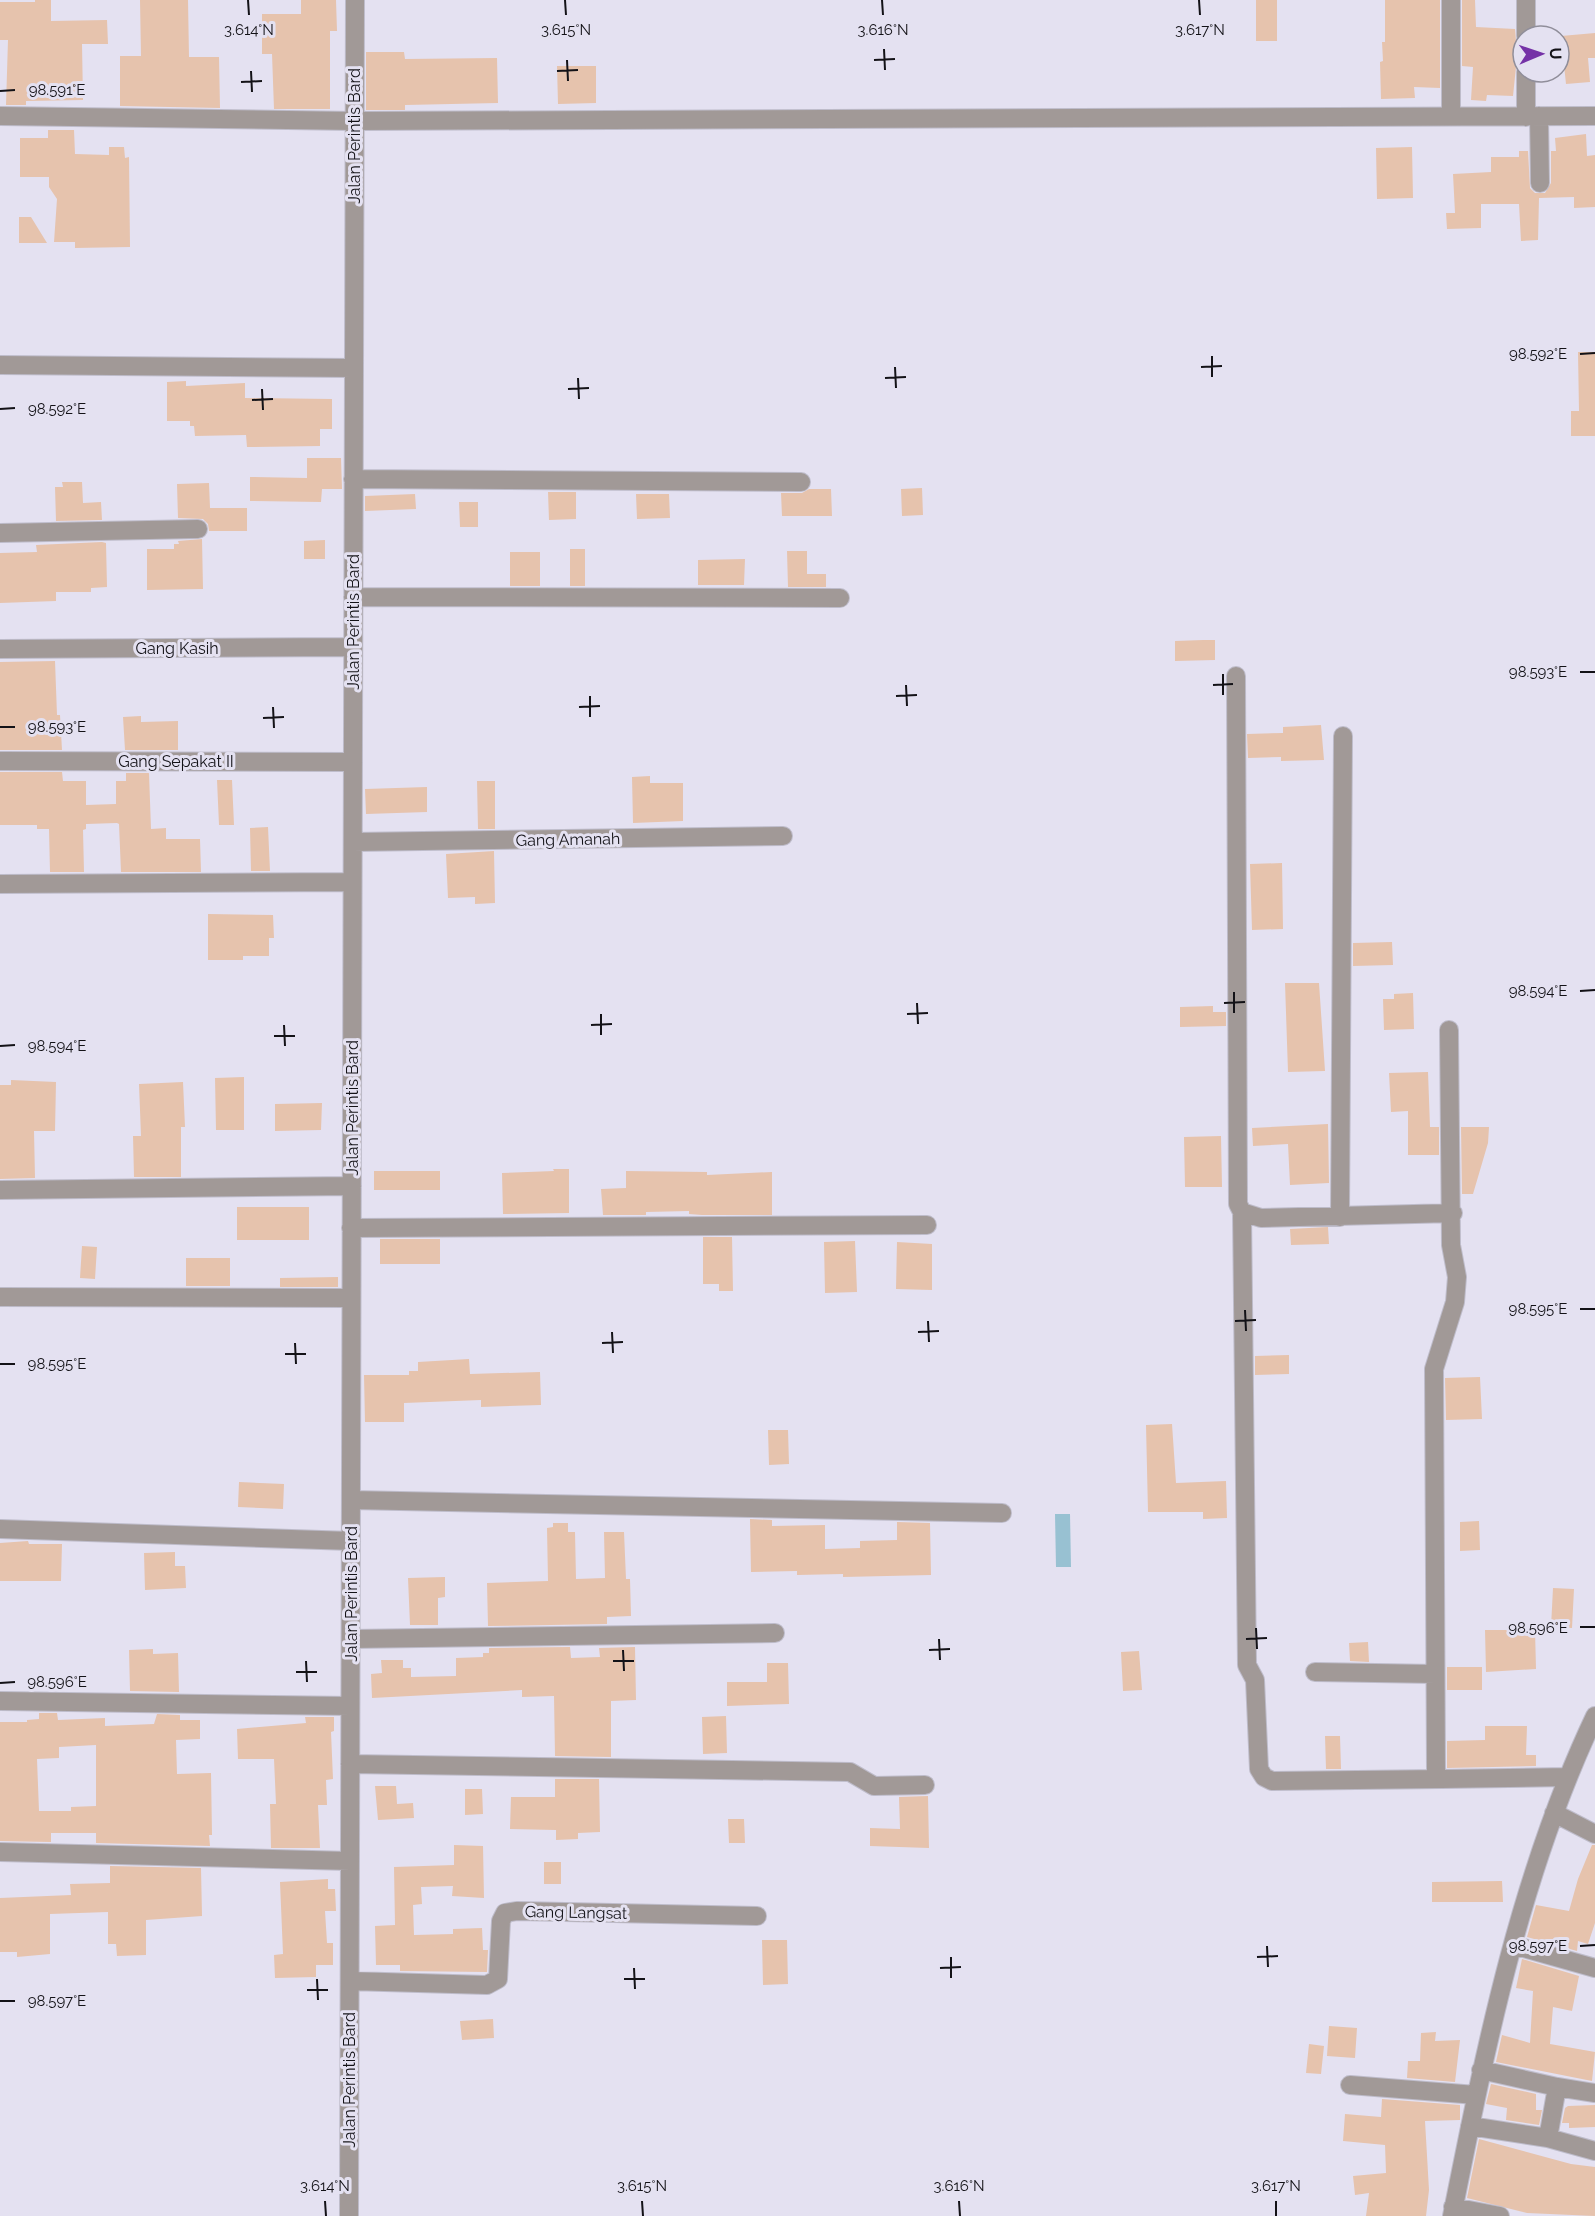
<svg xmlns="http://www.w3.org/2000/svg" width="1595" height="2216" font-family="Raleway,sans-serif">
<style>
.water{fill:#98c1d2}
.building{fill:#e6c3ad;fill-rule:evenodd}
.lines{fill:none;stroke-linecap:round;stroke-linejoin:round}
.minor-casing{stroke:#bebcca;stroke-width:20}
.minor{stroke:#a19997;stroke-width:18}
.ticks{fill:none;stroke:#131217;stroke-width:2}
.labels{text-anchor:middle;stroke-width:6;stroke-linejoin:round;paint-order:stroke}
.street-label{font-size:16px;fill:#131217;stroke:#e4e1f1}
.ticks-label{font-size:15px;text-anchor:middle;fill:#131217;stroke:#e4e1f1;stroke-width:6;stroke-linejoin:round;paint-order:stroke}
</style>
<rect width="100%" height="100%" fill="#e4e1f1"/>
<path class="water" d="M1055,1514H1070L1071,1567H1056Z"/>
<path class="building" d="M35,0H51V21L107,20L108,44H82L83,100L26,101V105H6L8,40H0V2H35Z
M140,0H188L189,57H219L220,108L120,106V56H141Z
M301,0H336L337,31H330V109H274L272,54H262V14H301Z
M1256,0H1277V41H1256Z
M1385,0H1440V88L1414,87L1415,98L1381,99L1380,62L1383,61L1382,42H1385Z
M1462,0H1475L1476,27L1515,29L1516,41L1523,46V62L1516,67L1513,96L1487,95L1486,101L1471,100L1473,67L1462,66Z
M1595,33V58H1588L1590,82L1566,84L1561,36Z
M366,52H404L405,59L497,58L498,103L405,105V110H366Z
M557,66H596V103L558,104Z
M48,130H74L75,154L109,155V147H124L125,158L129,157L130,247L75,248V242H54L57,199L49,187V177H20V138H48Z
M1586,134L1587,156L1595,155V207L1574,208V197L1539,198L1538,240L1521,241L1519,204H1481V228L1447,229L1446,213H1455L1453,174L1491,172V157H1519V151H1528L1530,188L1535,193H1545L1551,183V151H1556L1555,138Z
M1412,147L1413,198L1377,199L1376,148Z
M19,217H31L47,243H19Z
M1578,352H1595V436H1571V411H1579Z
M186,381V386L245,383V398L332,399V429H320V446L247,447L246,435L195,436L194,426H190V421H167V382Z
M307,458H341L342,489H322L321,502L250,501V477L307,478Z
M62,482H82L83,503L101,502L102,520L56,521L55,487H63Z
M209,483L210,508H247V531H209L208,524L203,519L178,518L177,484Z
M922,488L923,515L902,516L901,489Z
M809,489H831L832,516H782L781,493H802Z
M548,492H576V519L549,520Z
M415,494L416,509L365,511V496Z
M636,494H669L670,518L637,519Z
M459,502H478V527H460Z
M202,539L203,589L147,590V549H174V544H179L178,541Z
M325,540V559H304V541Z
M102,542L106,543L107,587L91,588V592H56V601L0,603V553L37,552L36,545Z
M570,549H585V586H570Z
M787,551H807V574H826V587H788Z
M510,552H540V586H510Z
M745,559L744,585H698V560Z
M1203,640H1215V660L1175,661V641Z
M55,661L57,715H60L62,750H0V662Z
M141,716V722L178,721V750H125L123,717Z
M1321,725L1324,760L1281,761V757L1248,758L1247,734L1283,733V727Z
M0,772H62L63,781H86V805L116,804V781H126V773H149L151,829L166,828V839H200L201,872H121L119,824L117,823L86,824V829L83,830L84,872H50L49,829H37V825H0Z
M650,776V783H683V821L633,823L632,777Z
M217,780H232L234,825H219Z
M477,781H495V829H478Z
M427,787V812L366,814L365,789Z
M268,827L270,871H251L250,828Z
M494,851L495,903L475,904V897L448,898L446,854Z
M1282,863L1283,929L1252,930L1250,864Z
M208,914L273,915L274,938H269V956H243V960H208Z
M1392,942L1393,965L1353,966V943Z
M1285,983H1319L1325,1071L1288,1072Z
M1413,993L1414,1029L1384,1030L1383,999H1394V994Z
M1213,1006V1012H1226V1026L1180,1027V1007Z
M1428,1072L1430,1127H1439V1155H1408V1111L1391,1112L1389,1073Z
M244,1077V1130H216L215,1078Z
M11,1080L56,1082L55,1131H34L35,1178L0,1179V1085H11Z
M183,1082L185,1127H181V1177H134L133,1136H141L139,1084Z
M322,1103L321,1130L275,1131V1104Z
M1328,1124L1329,1183L1290,1185L1288,1144L1253,1146L1252,1128Z
M1461,1127H1489L1488,1143L1473,1194H1462Z
M1221,1136L1222,1187H1185L1184,1137Z
M553,1169H569V1213L503,1214L502,1173L554,1171Z
M374,1171H440V1190H374Z
M626,1171L707,1172V1175L772,1172V1215H702L689,1214V1211L646,1212V1215H603L601,1189L626,1188Z
M237,1207H309V1240H237Z
M1328,1227L1329,1244L1291,1245L1290,1229Z
M703,1237H732L733,1291H719V1284H703Z
M380,1239H440V1264H380Z
M855,1241L857,1292L825,1293L824,1242Z
M897,1242L932,1244V1290L896,1289Z
M82,1246L97,1247L95,1279L80,1278Z
M186,1258H230V1286H186Z
M338,1277V1287H280V1278Z
M1289,1355V1374L1255,1375V1356Z
M469,1359L470,1374L540,1372L541,1405L481,1407V1400L404,1403V1422H365L364,1375H409V1371H418V1362Z
M1480,1377L1482,1419L1446,1420L1445,1378Z
M1172,1424L1176,1483L1226,1481L1227,1518L1203,1519V1512H1148L1146,1425Z
M768,1430H788L789,1464L769,1465Z
M239,1482L284,1484L283,1509L238,1507Z
M750,1519L772,1520V1526L825,1525V1549L860,1548V1541L897,1540V1522L930,1523L931,1575L843,1577V1574L797,1575V1571L751,1572Z
M1479,1521L1480,1550L1460,1551V1522Z
M553,1523H568V1532H575L576,1579L605,1578L604,1532H624L626,1579H630L631,1616L607,1617V1624L488,1626L487,1583L548,1581L547,1528L553,1527Z
M28,1541L29,1544H62L61,1581H0V1543Z
M175,1552V1566H185L186,1588L145,1590L144,1553Z
M445,1577V1597L438,1598V1625H410L408,1578Z
M1553,1588L1574,1589L1572,1628L1551,1627Z
M1485,1630H1535L1536,1669L1486,1672Z
M1368,1642L1369,1662L1350,1661L1349,1643Z
M570,1647L571,1658L600,1657L599,1648L635,1647L636,1700L611,1701V1757L555,1756L554,1696L522,1697V1690L372,1698L371,1674L382,1673L381,1660H403V1668H411V1677L456,1676V1658L483,1657V1653H489V1648Z
M153,1649V1654L178,1653L179,1692L130,1691L129,1650Z
M1139,1651L1142,1690L1123,1691L1121,1652Z
M767,1663H788L789,1704L727,1706V1682H767Z
M1447,1667H1482V1690H1447Z
M39,1713H57L58,1720L105,1718V1726L154,1724L157,1714L180,1715V1720H200V1739L176,1740L177,1774L211,1773L212,1835H209L210,1846L96,1843V1833H51V1842L0,1841V1722H27V1720L39,1719ZM96,1745V1806L71,1807V1811H39L37,1759L59,1758V1747Z
M726,1716L727,1753L703,1754L702,1717Z
M305,1717H334V1731L331,1732L333,1779L326,1780L327,1805H318L320,1848H271L270,1804H276L274,1759H238L237,1729L306,1723Z
M1485,1726H1527L1526,1755H1536V1766L1447,1768V1741L1485,1740Z
M1325,1736H1340L1341,1769H1326Z
M555,1779H599L600,1832L578,1833V1839L556,1840V1830L510,1829L511,1797H555Z
M375,1786H396L397,1804L413,1803L414,1818L378,1820Z
M465,1789H482L483,1814L465,1815Z
M928,1796L929,1848L870,1846V1828L900,1829L899,1797Z
M728,1819H744L745,1843H729Z
M454,1845L483,1846L484,1898L452,1896L453,1886L421,1887L422,1904L413,1905L414,1935L453,1934V1929L482,1928L483,1950H488L487,1972L400,1971V1965H376L375,1926L395,1925L394,1867L454,1865Z
M1592,1845H1595V1923L1588,1944L1578,1941L1577,1951L1527,1937L1536,1905L1569,1911L1578,1879Z
M544,1862H561V1884H544Z
M110,1866L201,1868L202,1916L146,1920V1955L117,1956L116,1944H108V1912L50,1914V1954L17,1957V1952H0V1898L71,1895L70,1884L110,1883Z
M328,1879V1889H335L336,1911H325L327,1943H333V1965H316V1977L275,1978L274,1955L283,1954L280,1882Z
M1502,1881L1503,1902H1432V1882Z
M762,1940H787L788,1984L763,1985Z
M1522,1959L1579,1976L1572,2011L1553,2007L1550,2044L1595,2052L1592,2081L1496,2062L1502,2035L1530,2043L1533,1991L1516,1988Z
M493,2019L494,2038L462,2040L460,2021Z
M1329,2026L1357,2028L1355,2058L1327,2056Z
M1436,2032L1435,2041L1460,2040L1455,2082L1407,2078L1408,2061H1420L1421,2033Z
M1309,2044L1324,2046L1321,2074L1306,2073Z
M1491,2084L1536,2094V2110H1542L1539,2125L1506,2120L1507,2108L1486,2104Z
M1382,2099L1460,2105V2120L1425,2121L1429,2190L1426,2216H1366L1369,2193L1355,2195L1353,2176L1386,2173L1385,2145L1343,2141L1345,2114L1381,2117Z
M1595,2105V2127L1569,2128V2123H1562L1565,2108L1568,2106Z
M1479,2139L1571,2164L1595,2167V2216L1527,2213L1467,2198Z"/>
<g class="lines">
<defs>
<path id="minor" d="M1451,0V117
M1526,0V36
M0,116L354,121L1595,116
M1539,116L1540,183
M1526,117V72
M0,365L354,368
M353,479L801,482
M0,533L198,529
M353,597L840,598
M0,649L353,647
M1236,676L1238,1204L1242,1212L1247,1665L1255,1680L1259,1769L1264,1777L1272,1781L1441,1779
M0,761L353,762
M353,842L783,836
M0,884L352,882
M1449,1030L1451,1245L1457,1277L1455,1302L1434,1369L1436,1773L1441,1779L1568,1777
M0,1190L352,1186
M1242,1212L1261,1218L1453,1213
M1340,1217L1343,736
M351,1228L927,1225
M0,1297L351,1298
M351,1500L1002,1513
M0,1529L351,1541
M351,1639L775,1633
M1315,1672L1435,1674
M0,1701L350,1706
M350,1764L850,1772L874,1786L925,1785
M1554,1813L1595,1834
M0,1852L350,1861
M1513,1945L1595,1968
M350,1981L487,1985L498,1979L501,1921L505,1913L517,1911L757,1916
M1481,2070L1557,2087L1595,2093
M1350,2085L1476,2095
M1470,2126L1548,2138L1595,2151
M1548,2138L1557,2087
M1453,2207L1500,2216
M349,2216L355,0
M1452,2216C1486,2046 1520,1874 1595,1716"/>
</defs>
<use href="#minor" class="minor-casing"/>
<use href="#minor" class="minor"/>
</g>
<path class="ticks" d="M248,0L249,15M565,0L566,15M882,0L883,15M1199,0L1200,15M884,49L885,70M567,60L568,81M874,60L895,59M251,71L252,92M557,71L578,70M241,82L262,81M0,91L15,90M1580,354L1595,353M1212,356V377M895,367L896,388M1201,367L1222,366M578,378L579,399M885,378L906,377M262,389L263,410M568,389L589,388M252,400L273,399M0,409L15,408M1580,672H1595M1223,674V695M906,685L907,706M1213,685L1233,684M590,696V717M896,696L917,695M273,707L274,728M579,707L600,706M263,718L284,717M0,727H15M1580,991L1595,990M1234,992V1013M917,1003L918,1024M1224,1003L1245,1002M601,1014V1035M907,1014L928,1013M284,1025L285,1046M591,1025L612,1024M274,1036H295M0,1046L15,1045M1580,1309H1595M1245,1310L1246,1331M928,1321L929,1342M1235,1321L1256,1320M612,1332L613,1353M918,1332L939,1331M295,1343L296,1364M602,1343L623,1342M285,1354H306M0,1364H15M1580,1627H1595M1256,1628L1257,1649M939,1639L940,1660M1246,1639L1267,1638M623,1650L624,1671M929,1650L950,1649M306,1661L307,1682M613,1661H634M296,1672H317M0,1683L15,1682M1267,1946L1268,1967M1580,1946L1595,1945M951,1957V1978M1257,1957L1278,1956M634,1968L635,1989M940,1968L961,1967M317,1979L318,2000M624,1979H645M307,1990H328M0,2001H15M325,2201L326,2216M642,2201L643,2216M959,2201L960,2216M1276,2201V2216"/>
<g class="labels">
<g class="street-label">
<text transform="translate(354 136) rotate(-90)" y="6">Jalan Perintis Bard</text>
<text transform="translate(353 622) rotate(-90)" y="6">Jalan Perintis Bard</text>
<text x="177" y="654">Gang Kasih</text>
<text x="176" y="767">Gang Sepakat II</text>
<text transform="translate(568 839) rotate(-1)" y="6">Gang Amanah</text>
<text transform="translate(352 1108) rotate(-90)" y="6">Jalan Perintis Bard</text>
<text transform="translate(351 1594) rotate(-90)" y="6">Jalan Perintis Bard</text>
<text transform="translate(576 1912) rotate(1)" y="6">Gang Langsat</text>
<text transform="translate(349 2080) rotate(-90)" y="6">Jalan Perintis Bard</text>
</g>
</g>
<g class="ticks-label">
<text x="249" y="35">3.614°N</text>
<text x="566" y="35">3.615°N</text>
<text x="883" y="35">3.616°N</text>
<text x="1200" y="35">3.617°N</text>
<text x="57" y="95">98.591°E</text>
<text x="1538" y="359">98.592°E</text>
<text x="57" y="414">98.592°E</text>
<text x="1538" y="677">98.593°E</text>
<text x="57" y="732">98.593°E</text>
<text x="1538" y="996">98.594°E</text>
<text x="57" y="1051">98.594°E</text>
<text x="1538" y="1314">98.595°E</text>
<text x="57" y="1369">98.595°E</text>
<text x="1538" y="1633">98.596°E</text>
<text x="57" y="1687">98.596°E</text>
<text x="1538" y="1951">98.597°E</text>
<text x="57" y="2006">98.597°E</text>
<text x="325" y="2191">3.614°N</text>
<text x="642" y="2191">3.615°N</text>
<text x="959" y="2191">3.616°N</text>
<text x="1276" y="2191">3.617°N</text>
</g>
<g transform="translate(1541 54) rotate(88)"><circle r="28" fill="#e4e1f1" stroke="#908e9a" stroke-width="1.5"/>
<path d="M0-4.5L10 22L0 15L-10 22Z" fill="#7532a7"/>
<text y="-9" font-size="16" font-weight="bold" text-anchor="middle" fill="#131217">U</text>
</g>
</svg>
